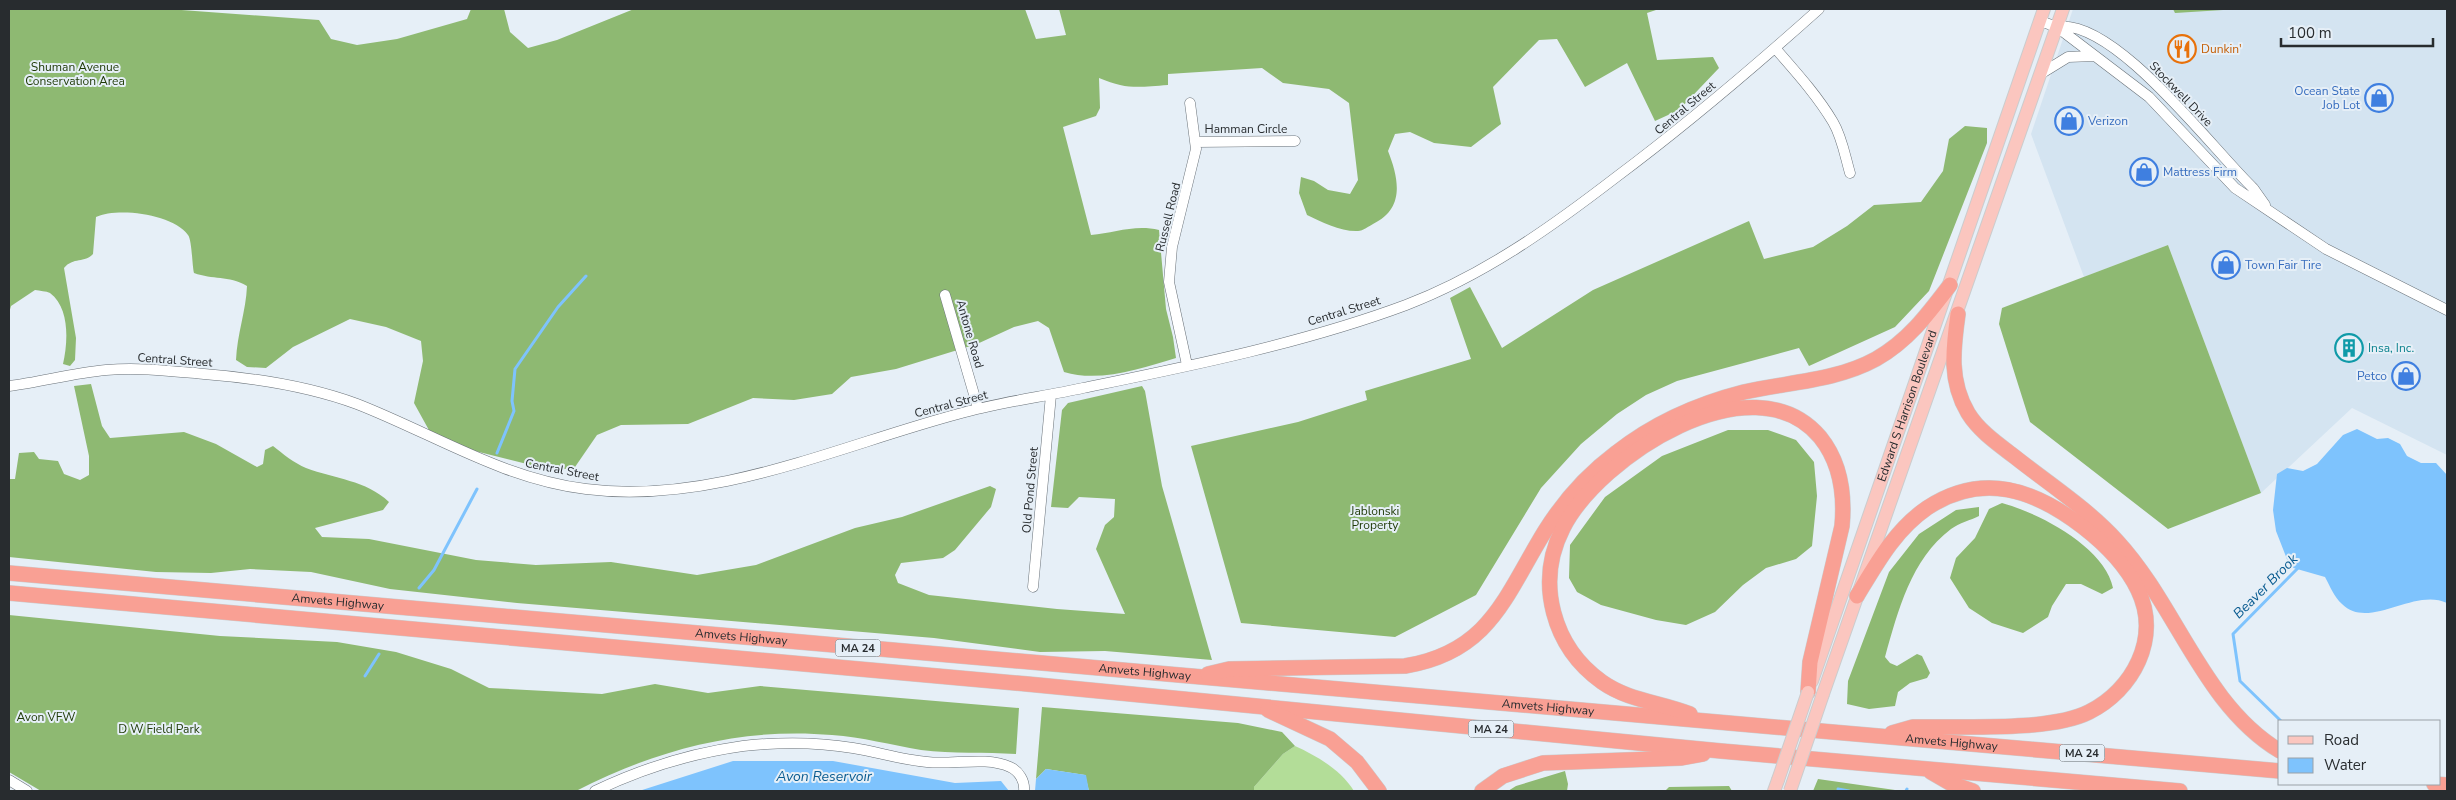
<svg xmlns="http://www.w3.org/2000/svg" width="2456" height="800" font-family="'Nunito Sans',sans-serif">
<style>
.built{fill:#d4e4f1}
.green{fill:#b3dd98}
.forest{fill:#8eb972}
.water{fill:#7ec3fd}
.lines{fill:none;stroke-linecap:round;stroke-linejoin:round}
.stream{stroke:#7ec3fd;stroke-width:3}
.minor-casing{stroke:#697178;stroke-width:11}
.major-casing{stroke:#cbcccd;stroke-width:14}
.highway-casing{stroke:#cbcccd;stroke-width:16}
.minor{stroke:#fff;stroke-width:10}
.major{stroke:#fbc6bf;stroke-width:12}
.highway{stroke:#f9a094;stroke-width:15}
.major-bridge-casing{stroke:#cbcccd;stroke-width:14;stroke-linecap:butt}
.major-bridge{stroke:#fbc6bf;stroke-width:12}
.labels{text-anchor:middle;stroke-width:4;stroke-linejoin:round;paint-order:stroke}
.shield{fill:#e6eff7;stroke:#61666b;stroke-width:1}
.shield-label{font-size:11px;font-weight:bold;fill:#282c2f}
.food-label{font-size:12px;fill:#c56008;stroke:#e6eff7;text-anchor:start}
.park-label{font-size:12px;fill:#1e3905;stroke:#e6eff7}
.shop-label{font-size:12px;fill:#366cbe;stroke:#e6eff7;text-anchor:start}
.street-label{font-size:12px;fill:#282c2f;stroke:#e6eff7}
.culture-label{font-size:12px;fill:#0d838f;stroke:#e6eff7;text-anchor:start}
.water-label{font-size:14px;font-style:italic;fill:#095b90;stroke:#e6eff7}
</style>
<rect width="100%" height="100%" fill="#e6eff7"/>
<path class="built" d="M2073,9H2447V455L2352,408L2261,493L2168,245L2084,277L2031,134Z"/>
<path class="green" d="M1295,746C1317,756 1341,770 1354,791H1254V787L1283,754Z"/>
<path class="forest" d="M9,9H168L319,20L331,39L357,45L397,39L467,19L471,9H504L510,32L528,48L557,40L634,9H1025L1036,39L1066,35L1059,9H1659L1647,13L1657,60L1713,57L1719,68L1679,110L1655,121L1627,63L1585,87L1557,39L1539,40L1493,87L1501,124L1471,147L1434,143L1410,132L1395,134L1388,151C1399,179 1405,209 1373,224C1369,226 1363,231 1358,231C1342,232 1321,222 1307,215L1299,193L1301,177L1314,181L1328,190L1350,194L1358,180L1349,103L1329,89L1283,83L1262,68L1168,74V85C1139,87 1127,90 1099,78L1100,108L1096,116L1063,127L1091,235C1114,233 1135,224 1159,230L1166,309L1173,337L1176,358C1142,368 1100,383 1064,372L1049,328L1038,321L1014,327L977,344L896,369L851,377L832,394L794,400L753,398L688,424L621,425L597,435L575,467L555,471L475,451L430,432L414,403L423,361L421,341L386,327L350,319L293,347L266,368L247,367L236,360C237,334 246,311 247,286C228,275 213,280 194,273C192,265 192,240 188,235C173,214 118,207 96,217L93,254C85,263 73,257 64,268L76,338L75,360L70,366L63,364C68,342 70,308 50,293C46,291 40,291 35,290L11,306L9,313Z
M2173,9H2239L2175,13Z
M1965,126L1987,128V143L1929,291L1895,327L1809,366L1799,348L1677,381L1646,395L1617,414L1581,444L1541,488L1476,595L1395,637L1241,623L1191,446L1298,422L1367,400L1365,391L1471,359L1450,298L1470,287L1502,348L1593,290L1749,221L1764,259L1813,247L1847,226L1874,205L1921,202L1943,171L1949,139Z
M2168,245L2261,493L2168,529L2030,422L1999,324L2002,308Z
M91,384L102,426L110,438L184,432L216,444L257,467L263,464L265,450L273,446C283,454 294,463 306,468C335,479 366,480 389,502L383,510L315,528L322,537L369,539L476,560L536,565L611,562L697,575L756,565L855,528L902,517L990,486L996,489L991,507L955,550L943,558L901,563L895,575L898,583L929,595L1057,609L1125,614L1096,549L1105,525L1114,517L1115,499L1079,497L1068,508L1051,507L1062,410L1068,403L1142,386L1145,391L1162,486L1212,660L1105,651L1040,652L934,638L517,603L390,589L311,572L250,569L211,573L156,572L9,557V479H15L19,453L34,452L39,459L58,461L64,474L80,480L89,475V456L74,386Z
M1728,430H1768L1796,440L1814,462L1817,496L1812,546L1796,559L1766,568L1743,585L1715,612L1686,625L1656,620L1601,605L1577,592L1569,578L1570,545L1605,497L1662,456Z
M2002,503C2039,513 2105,547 2113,588L2102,594L2081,584H2066L2052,606L2048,617L2023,633L1992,623L1969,608L1950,578L1956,558L1975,538L1989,509Z
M1979,507V516C1971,520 1959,523 1951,529C1911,559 1898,611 1885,657L1890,663L1897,666L1917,654L1922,656L1930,673L1927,678L1910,683L1898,692L1895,706L1869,709L1847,704L1848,681L1889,572L1919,534L1956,510Z
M9,615L220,636L337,642L396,652L451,669L489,688L602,694L655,684L708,693L760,686L1019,708L1016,754C985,752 953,754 921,750C891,745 862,737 832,735C742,727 655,750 576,791H41L9,772Z
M1042,707L1238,723L1282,732L1295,746L1283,754L1254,787V791H1089L1085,775L1046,769L1036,779Z
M1565,771L1568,784L1567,791H1508L1516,786Z
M1818,779L1902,791H1813Z
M1729,786L1732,791H1665L1669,787Z"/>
<path class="water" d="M2357,429L2377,439L2388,438L2400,444L2407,456L2421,463H2436L2447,475V603C2414,587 2369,631 2342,604C2334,597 2330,586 2325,577L2290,567L2276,531L2273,510L2277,474L2287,468L2303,471L2317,464L2343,435Z
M733,761H833L955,783L1001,781L1009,791H639Z
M1046,769L1086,775L1089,791H1035L1036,779Z"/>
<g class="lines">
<path class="stream" d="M497,453L514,411L512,401L515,369L558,307L586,276
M419,588L434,570L477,489
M365,676L379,654
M2281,721L2240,681L2233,634L2300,566
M1838,789L1849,791
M1906,791L1907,789"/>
<defs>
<path id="minor" d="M2040,21L2057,27L2149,97L2235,188L2326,249L2447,310
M2057,27C2114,17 2213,150 2253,188L2265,205
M1775,48C1795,71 1817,95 1833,122C1842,137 1845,156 1850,173
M2042,73L2068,57L2094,56
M1196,142L1295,141
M945,295L978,408
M1187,365L1169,282L1172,247L1196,149L1190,103
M9,386C41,382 73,373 106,370C138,367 171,371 204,374C255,378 308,386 357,404C434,434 503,479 586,489C713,505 838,446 958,414C1000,402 1042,397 1083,388C1190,366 1304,343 1406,305C1484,275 1550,228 1615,178C1686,125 1753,68 1819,9
M1033,587L1051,395
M9,780L27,791
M595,791C641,769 692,753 743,746C779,742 817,742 853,748C878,752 902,760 927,762C953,765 986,756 1010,767C1019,771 1025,781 1024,791"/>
<g id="major">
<path id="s1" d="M1812,681L2044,9"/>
<path d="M1823,694L2063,9"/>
<path d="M1774,791L1778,780"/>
</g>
<g id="highway">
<path d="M1958,314C1953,349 1949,381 1968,413C1979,431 1998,444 2015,457C2049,484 2088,509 2117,541C2177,606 2203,705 2280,751"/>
<path id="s2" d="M9,573L2280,771"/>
<path d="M9,593L1027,684L1721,751L2180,791"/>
<path d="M1857,596C1877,563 1895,530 1927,508C1983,471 2035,490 2083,527C2105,544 2126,565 2138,590C2161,638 2133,690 2089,712C2050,732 1958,726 1913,727L1892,733"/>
<path d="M1208,674L1229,669L1405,666C1490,652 1505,596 1545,531C1563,502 1588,474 1616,453C1654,423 1697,404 1744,392C1788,382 1836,381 1876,359C1908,341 1928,314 1950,285"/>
<path d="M1268,710L1330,739L1357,762L1379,791"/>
<path d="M1690,714C1660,702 1629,701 1602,682C1553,647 1535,583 1563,528C1599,457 1752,357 1820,437C1841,463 1845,494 1842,526L1810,662L1808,692"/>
<path d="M1931,772L1950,783L1973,791"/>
<path d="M2434,784L2447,785"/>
<path d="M1482,791L1503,776L1543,763L1681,758L1703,754"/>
</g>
</defs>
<use href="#minor" class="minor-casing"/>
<use href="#major" class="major-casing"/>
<use href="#highway" class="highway-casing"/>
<use href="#minor" class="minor"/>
<use href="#major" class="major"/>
<use href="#highway" class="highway"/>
<defs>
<path id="major-bridge" d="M1778,780L1808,692
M1790,791L1823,694"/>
</defs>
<use href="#major-bridge" class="major-bridge-casing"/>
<use href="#major-bridge" class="major-bridge"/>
</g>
<defs>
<symbol id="restaurant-ring" viewBox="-11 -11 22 22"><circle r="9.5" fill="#e6eff7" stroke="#e8710a" stroke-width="1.5"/><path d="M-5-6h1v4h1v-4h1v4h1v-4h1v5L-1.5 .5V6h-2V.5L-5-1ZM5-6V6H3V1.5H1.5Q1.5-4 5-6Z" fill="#e8710a"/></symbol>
<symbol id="shop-ring" viewBox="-11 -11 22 22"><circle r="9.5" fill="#e6eff7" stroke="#3f7fe0" stroke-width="1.5"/><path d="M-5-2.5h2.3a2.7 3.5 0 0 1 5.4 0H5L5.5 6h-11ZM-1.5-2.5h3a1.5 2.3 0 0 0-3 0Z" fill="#3f7fe0"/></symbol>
<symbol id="building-ring" viewBox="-11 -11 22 22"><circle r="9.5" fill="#e6eff7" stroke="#0f9aa8" stroke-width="1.5"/><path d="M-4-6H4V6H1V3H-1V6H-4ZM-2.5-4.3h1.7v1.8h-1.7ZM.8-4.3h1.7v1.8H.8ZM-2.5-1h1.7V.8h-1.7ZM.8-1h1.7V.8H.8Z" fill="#0f9aa8"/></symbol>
</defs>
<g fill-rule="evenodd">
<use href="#restaurant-ring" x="2166" y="33" width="32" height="32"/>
<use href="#shop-ring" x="2363" y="82" width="32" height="32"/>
<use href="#shop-ring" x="2053" y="105" width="32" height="32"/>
<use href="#shop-ring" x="2128" y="156" width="32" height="32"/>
<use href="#shop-ring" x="2210" y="249" width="32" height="32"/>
<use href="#building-ring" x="2333" y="332" width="32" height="32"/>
<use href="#shop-ring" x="2390" y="360" width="32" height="32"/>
</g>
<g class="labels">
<g class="shield">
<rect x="835.5" y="639.5" width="45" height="17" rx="4"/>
<rect x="1468.5" y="720.5" width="45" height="17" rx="4"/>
<rect x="2059.5" y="744.5" width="45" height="17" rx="4"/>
</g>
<g class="shield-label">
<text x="858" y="652">MA 24</text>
<text x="1491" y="733">MA 24</text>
<text x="2082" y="757">MA 24</text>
</g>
<g class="food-label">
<text x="2201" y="53">Dunkin'</text>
</g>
<g class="park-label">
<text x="75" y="71">Shuman Avenue<tspan x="75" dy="14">Conservation Area</tspan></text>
<text x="1375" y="515">Jablonski<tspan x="1375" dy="14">Property</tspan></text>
<text x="46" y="721">Avon VFW</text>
<text x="159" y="733">D W Field Park</text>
</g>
<g class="shop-label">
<text x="2360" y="95" text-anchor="end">Ocean State<tspan x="2360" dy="14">Job Lot</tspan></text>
<text x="2088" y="125">Verizon</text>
<text x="2163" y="176">Mattress Firm</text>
<text x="2245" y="269">Town Fair Tire</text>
<text x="2387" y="380" text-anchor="end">Petco</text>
</g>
<g class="street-label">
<text transform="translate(2181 94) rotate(46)" y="4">Stockwell Drive</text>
<text transform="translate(1685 108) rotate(-40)" y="4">Central Street</text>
<text x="1246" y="133">Hamman Circle</text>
<text transform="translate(1168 217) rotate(-76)" y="4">Russell Road</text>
<text transform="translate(1344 311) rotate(-17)" y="4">Central Street</text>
<text transform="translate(970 334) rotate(74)" y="4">Antone Road</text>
<text transform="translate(175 360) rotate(4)" y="4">Central Street</text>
<text transform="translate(951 404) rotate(-15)" y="4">Central Street</text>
<text dy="4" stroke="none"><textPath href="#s1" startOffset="291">Edward S Harrison Boulevard</textPath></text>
<text transform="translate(562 470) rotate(11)" y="4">Central Street</text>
<text transform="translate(1030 490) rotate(-85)" y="4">Old Pond Street</text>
<text dy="4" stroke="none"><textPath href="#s2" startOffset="330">Amvets Highway</textPath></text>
<text dy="4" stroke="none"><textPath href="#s2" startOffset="735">Amvets Highway</textPath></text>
<text dy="4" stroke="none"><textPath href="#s2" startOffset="1140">Amvets Highway</textPath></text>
<text dy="4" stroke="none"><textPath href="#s2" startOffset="1545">Amvets Highway</textPath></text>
<text dy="4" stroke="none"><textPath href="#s2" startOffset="1950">Amvets Highway</textPath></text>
</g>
<g class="culture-label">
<text x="2368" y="352">Insa, Inc.</text>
</g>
<g class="water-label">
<text transform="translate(2265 586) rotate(-45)" y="5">Beaver Brook</text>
<text x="824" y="781">Avon Reservoir</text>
</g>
</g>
<rect width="2456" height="800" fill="none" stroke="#282c2f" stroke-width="20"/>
<rect x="2278" y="720" width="162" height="65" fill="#e6eff7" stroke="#9aa1a7"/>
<rect x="2288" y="736" width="25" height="8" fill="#fbc6bf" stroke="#9aa1a7"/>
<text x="2324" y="745" font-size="15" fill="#282c2f">Road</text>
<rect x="2288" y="758" width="25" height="15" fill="#7ec3fd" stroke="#9aa1a7"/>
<text x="2324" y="770" font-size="15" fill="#282c2f">Water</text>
<path d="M2281 38v8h152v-8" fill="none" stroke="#282c2f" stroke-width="2.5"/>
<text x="2288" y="38" font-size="15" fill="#282c2f" stroke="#e6eff7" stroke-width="4" paint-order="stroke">100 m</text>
</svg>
